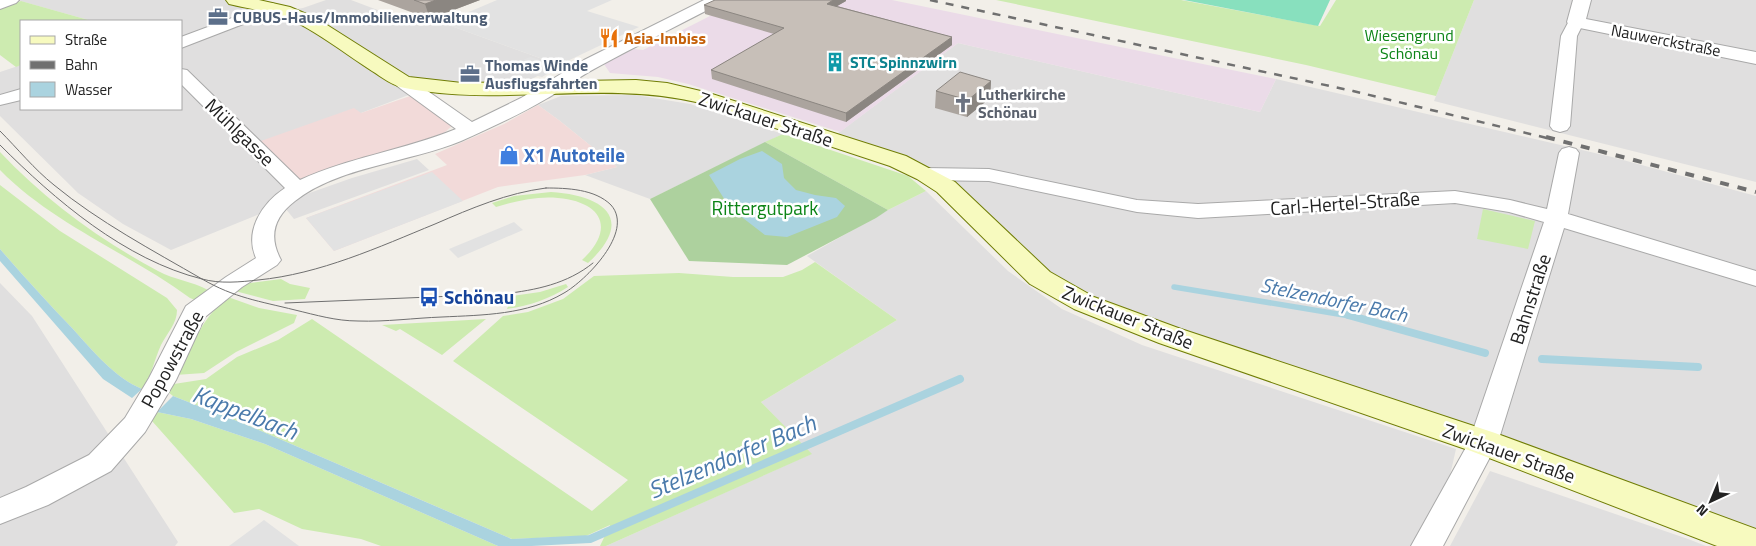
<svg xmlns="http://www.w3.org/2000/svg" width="1756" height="546" font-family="'Titillium Web',sans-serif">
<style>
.residential{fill:#e0dfdf}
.commercial{fill:#f2dad9}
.industrial{fill:#ebdbe8}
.grass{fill:#cdebb0}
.forest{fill:#add19e}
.pitch{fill:#88e0be}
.parking{fill:#e2e2e2}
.water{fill:#aad3df}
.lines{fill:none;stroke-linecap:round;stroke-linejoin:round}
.stream-far1{stroke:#aad3df;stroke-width:5.5}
.stream{stroke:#aad3df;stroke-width:8}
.minor-casing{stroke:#a9a9a9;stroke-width:2}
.tertiary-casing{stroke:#a9a9a9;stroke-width:2}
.secondary-casing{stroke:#707d05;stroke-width:2}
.minor{fill:#fff;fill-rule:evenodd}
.tertiary{fill:#fff;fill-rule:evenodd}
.secondary{fill:#f7fabf;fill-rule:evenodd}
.tram{stroke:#707070;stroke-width:1}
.rail-far1{stroke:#707070;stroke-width:2.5;stroke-dasharray:8 8;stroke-linecap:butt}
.rail{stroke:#707070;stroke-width:4;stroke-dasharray:9 9;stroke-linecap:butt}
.wall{fill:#aba49e}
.shaded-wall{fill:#8b8681}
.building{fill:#c7bfb8;stroke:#8b8681}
.labels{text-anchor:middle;stroke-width:5;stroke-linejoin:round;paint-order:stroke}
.far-service-label{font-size:16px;font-weight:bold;fill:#4e5e75;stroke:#fff;text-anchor:start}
.far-park-label{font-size:16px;fill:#0c8416;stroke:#fff}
.far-food-label{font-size:16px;font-weight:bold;fill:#c56008;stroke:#fff;text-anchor:start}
.far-street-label{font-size:16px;fill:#222;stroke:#fff}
.far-culture-label{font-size:16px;font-weight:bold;fill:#0d838f;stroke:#fff;text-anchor:start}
.far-worship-label{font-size:16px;font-weight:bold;fill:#5b616d;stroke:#fff;text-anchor:start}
.street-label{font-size:19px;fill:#222;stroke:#fff}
.shop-label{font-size:19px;font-weight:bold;fill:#366cbe;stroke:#fff;text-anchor:start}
.park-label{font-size:19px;fill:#0c8416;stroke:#fff}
.transit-label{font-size:19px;font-weight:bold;fill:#164399;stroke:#fff;text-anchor:start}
.water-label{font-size:20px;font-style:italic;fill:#4a7aab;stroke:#fff}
.near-water-label{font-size:24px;font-style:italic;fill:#4a7aab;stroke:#fff}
</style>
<rect width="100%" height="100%" fill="#f2efe9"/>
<path class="residential" d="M10,0H225L280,12L303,8L326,0H351L420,26L443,23L559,65L518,86L435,85L361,113L298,183L262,213L171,250L123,224L78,193L0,116V72L21,65V109H181V21H92L17,0Z
M1474,0H1756V182L1434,101Z
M958,43L1260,112L1276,79L1612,157L1756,196V536L1173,333L1044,277L940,176L833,137Z
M635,95L690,104L783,134L650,199L585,175L617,167L560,121L538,105L561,96Z
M417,159L429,170L294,219L285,208L301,196L352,178Z
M926,191L1008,271L1062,309L1142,345L1456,449L1446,493L1417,546H606L811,454L761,402L897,320L807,256L888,210Z
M0,283L32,316L178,542L175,546H0Z
M1490,471L1688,539L1706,546H1450Z"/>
<path class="commercial" d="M413,95L453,125L444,133L409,146L298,183L258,142L354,108L361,113Z
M538,105L560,121L617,167L585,175L498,187L334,251L306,218L447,165L435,154L504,124Z"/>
<path class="industrial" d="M732,0H892L1276,79L1260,112L958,43L840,132L688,84L658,77L610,73L604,64L634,49L643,50L710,16Z"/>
<path class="grass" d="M996,0H1181L1320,26L1336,0H1474L1436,96L1306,65Z
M21,1L92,21H21V65L16,67L0,55V8Z
M783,134L908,176L926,191L888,210L765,142Z
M0,152C45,200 100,240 158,271C174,280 192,281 208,290L195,300L190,298C129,253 54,225 0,170Z
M0,185L60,231L167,298L177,310C177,324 167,333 161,345C154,360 152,376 142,389C114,377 93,351 73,329C48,303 24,277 0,249Z
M551,192C602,195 637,218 588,263L582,260C616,228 602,202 558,198C537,196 516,201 496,207L492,203L514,196Z
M1483,209L1535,221L1528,249L1477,239Z
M815,262L897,320L761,402L812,454L606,546H600L610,525L586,536L512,539L247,425L173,396L168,392L174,384L206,379L237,357L278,340L312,319L592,511L628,480L453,361L503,316L528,312L563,299L594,276L679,273L733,277H783L802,270Z
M281,279L290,284L310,288L305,299L273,301L235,291L243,284Z
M566,284L568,287C549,299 529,306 507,309L512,296L540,292Z
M228,297L259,308L297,315L294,323L236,352L204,373L175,375C192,348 201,318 228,297Z
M486,319L442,355L400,329L396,331L382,325Z
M157,412L191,419L265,444L498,546H381L361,539L302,529L259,509L234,513L152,421Z"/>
<path class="forest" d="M765,142L888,210L876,218L787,265L689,261L650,199Z"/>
<path class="pitch" d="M1184,0H1330L1318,26Z"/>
<path class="parking" d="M497,0H612L587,11L639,27L559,65L443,23Z
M530,57L561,66L542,77L506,68Z
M432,172L463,201L334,251L306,218Z
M514,222L523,230L458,258L449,249Z
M264,520L299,546H229Z"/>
<path class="water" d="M762,151L782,164L784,178L796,190L815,195L836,198L845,206L837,217L787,237L765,235L730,208L709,175L740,159Z
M0,249C24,277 48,303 73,329C93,351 114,377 142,389L132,398L103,379L0,261Z
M173,396L247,425L528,546H498L265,444L191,419L157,412Z"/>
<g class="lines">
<path class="stream-far1" d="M1174,287L1356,317"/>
<path class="stream" d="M1348,315L1485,353
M1542,359L1698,367
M512,543L590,539L960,379"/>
<defs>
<path id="minor" d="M0,0H19L16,3L0,9Z
M704,0H724L721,3C679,25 636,46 594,69C577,78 562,90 546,99C519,115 490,128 461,141C411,162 337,167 295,201C274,217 268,236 281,260L277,265L242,287L205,317L176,380L145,432L111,471L48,505L0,524V498L26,487L89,455L125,418L149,378L186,306L226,277L256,258C244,231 262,203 285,188L181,84V69L187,70L300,180C350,157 405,150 456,129L397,86L394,82L397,78L403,77L409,78L472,122L521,98L584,60Z
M272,3L277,5L280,8L277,11L181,48V37Z
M1576,17L1582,19L1584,22L1577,36L1570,126L1567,130L1560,132L1553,130L1550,126L1561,36L1570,19Z
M21,89V100L0,105V95Z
M1569,147L1576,149L1579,153L1568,214L1756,271V286L1564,228L1498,442L1443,546H1411L1469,442L1544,222L1509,212L1455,203L1198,218L1137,212L989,181L925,180L918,178L915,174L918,170L925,168L989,169L1137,200L1198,204L1455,191L1510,200L1547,209L1559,153L1562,149Z"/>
<path id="tertiary" d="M1573,0H1591L1586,19L1756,52V64L1570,26L1567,22Z"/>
<path id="secondary" d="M226,0H259L290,7L316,18L409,77L462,83L636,80L667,83L709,93L906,156L955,182L1050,272L1094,297L1181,329L1495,433L1756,529V546H1717L1471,451L1159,343L1074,309L1030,284L937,192L917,179L890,166L696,102C600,80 501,107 405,88C392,86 382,77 372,71C349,56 328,40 305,27C282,13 254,10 229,4Z"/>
</defs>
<use href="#minor" class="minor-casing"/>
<use href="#tertiary" class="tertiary-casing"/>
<use href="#secondary" class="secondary-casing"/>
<use href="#minor" class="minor"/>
<use href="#tertiary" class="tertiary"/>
<use href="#secondary" class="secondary"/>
<path class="tram" d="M0,131C18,149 34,169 54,185C99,222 152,250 202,279
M0,145C55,200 125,260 202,279
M546,188C567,188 595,189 611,205C635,232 585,281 564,293C527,315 483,315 442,317C414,318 386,322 358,321C336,321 316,315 295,310C259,301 235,298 202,279C220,284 240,282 258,280C320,274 379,247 435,224C472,208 507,193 546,188Z
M285,303L503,294C536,290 567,284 593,263"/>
<path class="rail-far1" d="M930,0L1353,91L1551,139"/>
<path class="rail" d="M1546,137L1756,192"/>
</g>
<path class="wall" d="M378,0H480L430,19Z
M846,1L837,6L952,37V45L846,122L712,79L711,70L774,34L705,14L704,5Z
M991,81L990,98L967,117L935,108L936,91Z"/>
<path class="shaded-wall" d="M436,0H480L430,19L425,4Z
M833,0H846V1L827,12V4Z
M952,37V45L846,122V113Z
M991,81L990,98L967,117L968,100Z"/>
<path class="building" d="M414,0H436L425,4Z
M715,0H833L827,4L952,37L846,113L711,70L784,28L704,5Z
M960,72L991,81L968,100L936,91Z"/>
<defs>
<symbol id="office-bare" viewBox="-9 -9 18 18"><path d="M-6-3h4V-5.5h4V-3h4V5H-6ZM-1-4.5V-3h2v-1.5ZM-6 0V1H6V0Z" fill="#5c6f8a" stroke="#fff" stroke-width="2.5" paint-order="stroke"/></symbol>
<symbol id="restaurant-bare" viewBox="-9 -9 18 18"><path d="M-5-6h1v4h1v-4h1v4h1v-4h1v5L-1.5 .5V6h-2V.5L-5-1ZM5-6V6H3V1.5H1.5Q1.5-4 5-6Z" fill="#e8710a" stroke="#fff" stroke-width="2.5" paint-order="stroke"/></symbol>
<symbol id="building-bare" viewBox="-9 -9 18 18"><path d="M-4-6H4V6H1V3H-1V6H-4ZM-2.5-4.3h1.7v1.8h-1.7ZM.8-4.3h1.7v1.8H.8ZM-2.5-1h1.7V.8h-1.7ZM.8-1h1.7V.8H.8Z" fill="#0f9aa8" stroke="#fff" stroke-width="2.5" paint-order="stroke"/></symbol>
<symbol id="church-bare" viewBox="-9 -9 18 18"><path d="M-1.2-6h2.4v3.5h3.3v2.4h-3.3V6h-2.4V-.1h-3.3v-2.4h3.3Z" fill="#6b7280" stroke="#fff" stroke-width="2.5" paint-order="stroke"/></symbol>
<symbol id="shop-bare" viewBox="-9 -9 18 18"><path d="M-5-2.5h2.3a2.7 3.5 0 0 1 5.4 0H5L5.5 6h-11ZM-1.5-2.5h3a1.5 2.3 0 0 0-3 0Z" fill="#3f7fe0" stroke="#fff" stroke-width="2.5" paint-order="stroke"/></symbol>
<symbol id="bus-bare" viewBox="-9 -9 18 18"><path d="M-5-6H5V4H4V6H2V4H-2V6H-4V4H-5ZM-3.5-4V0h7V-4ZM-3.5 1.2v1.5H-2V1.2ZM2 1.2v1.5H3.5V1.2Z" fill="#1a4fb4" stroke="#fff" stroke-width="2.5" paint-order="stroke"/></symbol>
</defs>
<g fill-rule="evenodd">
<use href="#office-bare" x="204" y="3" width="28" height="28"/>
<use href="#restaurant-bare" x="595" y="24" width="28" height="28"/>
<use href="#building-bare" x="821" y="48" width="28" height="28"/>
<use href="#office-bare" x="456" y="60" width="28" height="28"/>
<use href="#church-bare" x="949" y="89" width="28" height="28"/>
<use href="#shop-bare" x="495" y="141" width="28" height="28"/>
<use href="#bus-bare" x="415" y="283" width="28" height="28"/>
</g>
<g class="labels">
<g class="far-service-label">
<text x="233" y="23">CUBUS-Haus/Immobilienverwaltung</text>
<text x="485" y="71">Thomas Winde<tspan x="485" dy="18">Ausflugsfahrten</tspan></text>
</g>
<g class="far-park-label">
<text x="1409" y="41">Wiesengrund<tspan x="1409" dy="18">Schönau</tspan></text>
</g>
<g class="far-food-label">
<text x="624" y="44">Asia-Imbiss</text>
</g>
<g class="far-street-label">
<text transform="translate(1666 40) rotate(11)" y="6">Nauwerckstraße</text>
</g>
<g class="far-culture-label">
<text x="850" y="68">STC Spinnzwirn</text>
</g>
<g class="far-worship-label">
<text x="978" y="100">Lutherkirche<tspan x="978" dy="18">Schönau</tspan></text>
</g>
<g class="street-label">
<text transform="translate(766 119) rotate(18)" y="7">Zwickauer Straße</text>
<text transform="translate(240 132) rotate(44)" y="7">Mühlgasse</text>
<text transform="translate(1345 203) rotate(-4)" y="7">Carl-Hertel-Straße</text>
<text transform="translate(1530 299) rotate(-72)" y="7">Bahnstraße</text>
<text transform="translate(1128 317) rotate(22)" y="7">Zwickauer Straße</text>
<text transform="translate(172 359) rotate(-61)" y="7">Popowstraße</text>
<text transform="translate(1509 453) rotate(20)" y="7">Zwickauer Straße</text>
</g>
<g class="shop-label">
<text x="524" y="162">X1 Autoteile</text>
</g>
<g class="park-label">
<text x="765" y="215">Rittergutpark</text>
</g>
<g class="transit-label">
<text x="444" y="304">Schönau</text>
</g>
<g class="water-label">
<text transform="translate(1334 300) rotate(12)" y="7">Stelzendorfer Bach</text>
</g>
<g class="near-water-label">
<text transform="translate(245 413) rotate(21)" y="8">Kappelbach</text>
<text transform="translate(732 457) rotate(-23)" y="8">Stelzendorfer Bach</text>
</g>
</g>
<rect x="20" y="20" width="162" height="90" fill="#ffffff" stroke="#a7a7a7"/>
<rect x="30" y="36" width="25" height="8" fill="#f7fabf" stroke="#a7a7a7"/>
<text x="65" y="45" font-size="15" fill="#222222">Straße</text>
<rect x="30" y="61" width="25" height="8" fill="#707070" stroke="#a7a7a7"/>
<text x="65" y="70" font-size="15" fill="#222222">Bahn</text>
<rect x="30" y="82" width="25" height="15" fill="#aad3df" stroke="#a7a7a7"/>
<text x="65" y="95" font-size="15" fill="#222222">Wasser</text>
<g transform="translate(1711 501) rotate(224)" stroke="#ffffff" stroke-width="4" paint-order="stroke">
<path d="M0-4L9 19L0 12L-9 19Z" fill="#222222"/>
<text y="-8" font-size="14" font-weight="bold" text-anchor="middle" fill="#222222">N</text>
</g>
</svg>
